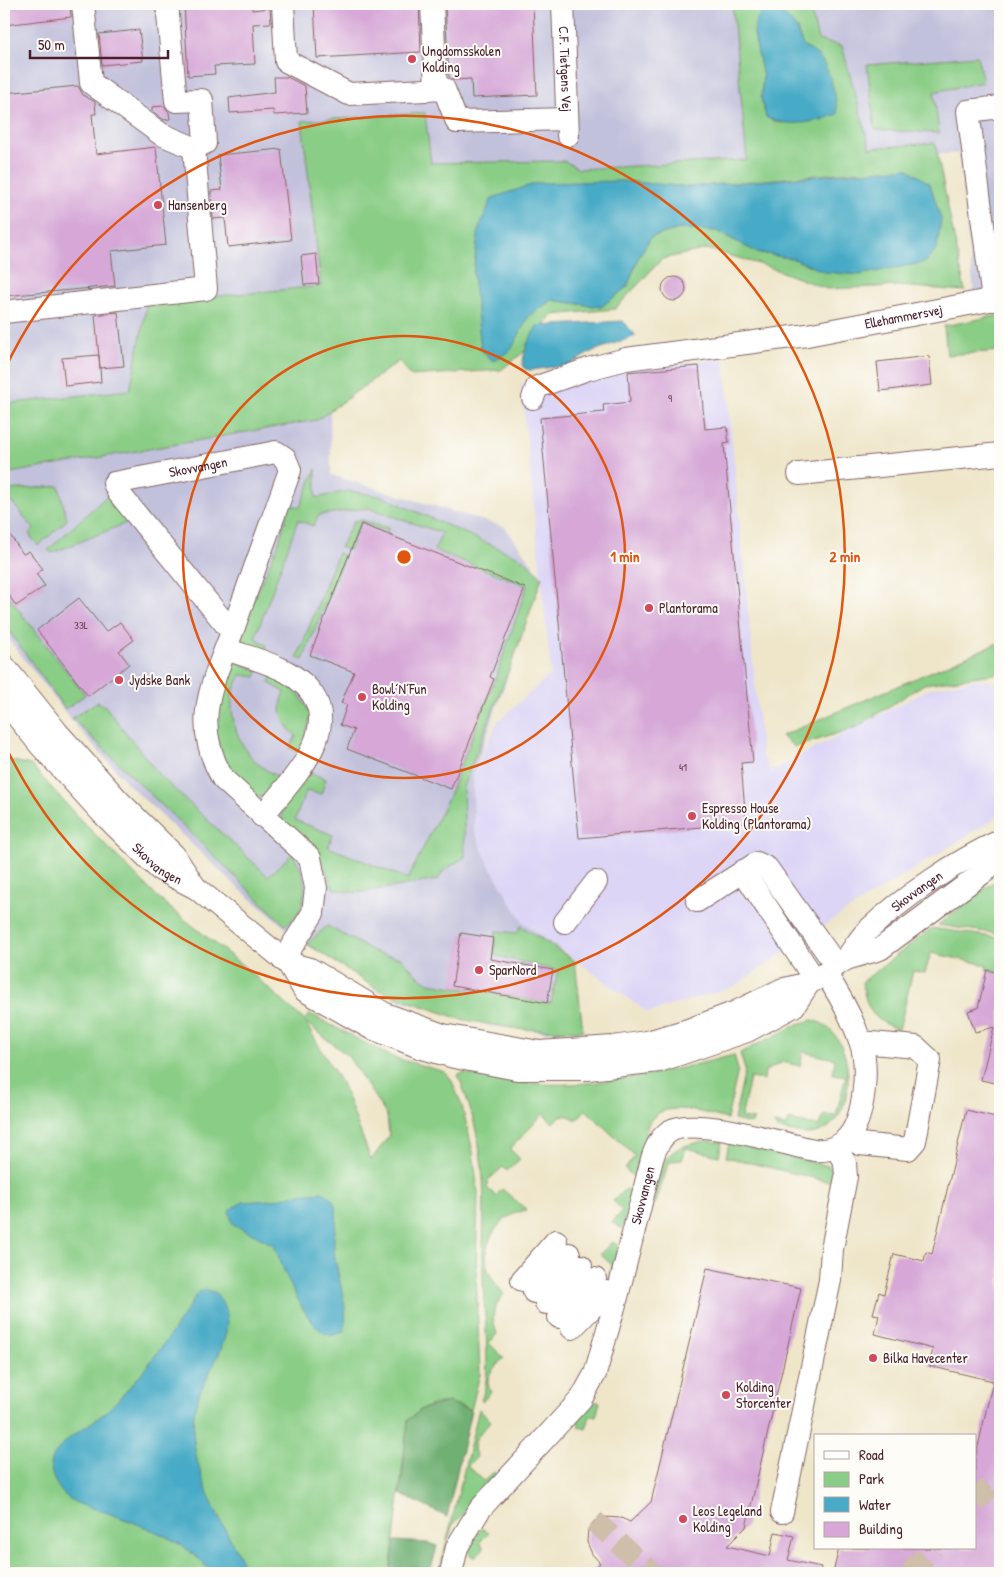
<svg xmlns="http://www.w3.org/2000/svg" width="1004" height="1577" font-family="'Patrick Hand',sans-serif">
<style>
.built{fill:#dcd5f6}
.industrial{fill:#c2c1dc}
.green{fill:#8acd86;stroke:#6a7658;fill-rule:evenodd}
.forest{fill:#6fb073;stroke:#5c684f}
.water{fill:#47aac6;stroke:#486478}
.building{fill:#d6a7d7}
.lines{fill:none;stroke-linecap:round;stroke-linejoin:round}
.minor-tunnel{stroke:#cebeaa;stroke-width:22;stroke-dasharray:22 11;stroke-linecap:butt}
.minor-casing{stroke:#846563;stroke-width:24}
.minor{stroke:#fff;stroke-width:22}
.ring{fill:none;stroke:#e0560e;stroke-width:2.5}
.poi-dot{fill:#d1495b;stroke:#fdfcf7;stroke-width:2}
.labels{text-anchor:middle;stroke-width:4;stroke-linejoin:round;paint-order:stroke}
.number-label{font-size:11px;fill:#6d4156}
.poi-label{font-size:14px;fill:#4a1f2b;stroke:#fdfcf7;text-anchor:start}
.street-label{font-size:14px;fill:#4a1f2b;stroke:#fdfcf7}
.centre{fill:#e0560e;stroke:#fdfcf7;stroke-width:2.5}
.ring-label{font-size:15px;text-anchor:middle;font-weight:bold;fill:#e0560e;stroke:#fdfcf7;stroke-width:4;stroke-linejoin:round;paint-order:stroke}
</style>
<rect width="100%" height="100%" fill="#fdfcf7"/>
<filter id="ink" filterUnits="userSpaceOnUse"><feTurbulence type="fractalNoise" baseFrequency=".02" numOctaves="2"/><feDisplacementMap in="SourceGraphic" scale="10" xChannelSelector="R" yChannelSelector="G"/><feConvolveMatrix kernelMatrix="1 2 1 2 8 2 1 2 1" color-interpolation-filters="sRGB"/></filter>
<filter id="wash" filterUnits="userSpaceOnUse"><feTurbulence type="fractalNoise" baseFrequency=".0096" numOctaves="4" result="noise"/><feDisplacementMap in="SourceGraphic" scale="20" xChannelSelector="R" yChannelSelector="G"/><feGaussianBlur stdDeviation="1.12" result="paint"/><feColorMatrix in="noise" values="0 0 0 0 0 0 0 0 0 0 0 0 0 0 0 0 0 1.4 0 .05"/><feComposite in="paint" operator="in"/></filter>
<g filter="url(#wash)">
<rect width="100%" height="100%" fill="#efe6ca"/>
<path class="built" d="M724,358L762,756L771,771L932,688L977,679L1000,683V815L834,919L733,987L648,1013L522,921L488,863L474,830L473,775L497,722L551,674L521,383Z"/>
<path class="industrial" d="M4,4H1000V308L976,312L959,153L327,199L331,475L505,527L542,577L473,775L474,830L488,863L522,921L575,961L583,1031L548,1032L489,1026L400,1000L380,991L295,936L236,886L131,787L71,720L4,633Z"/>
<path class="green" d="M732,4H809L818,40L842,46L870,148L935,143L965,291L897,286L827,289L766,266L707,249L662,259L615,309L552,315L524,352L501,370L410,376L399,361L317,420L4,474V404L130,390L147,303L321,286L302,121L425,113L431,163L564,161L579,169L747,160ZM797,28L802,46L819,56L822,120L778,123L766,117L761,98L763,77L754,33ZM861,171L825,272L794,259L756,252L717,231L679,229L651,237L639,256L627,287L601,307L552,300L529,316L620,181L690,187Z
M977,56L983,82L934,92L939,133L875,130L867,65Z
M1000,315V351L947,355L944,326Z
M316,469V498L349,491L381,496L523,559L542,577L516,652L463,787L465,857L444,870L438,880L356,893L334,889L322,862L282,820L283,803L300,777L313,774L326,779L321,794L306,791L295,820L333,835L328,847L408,879L448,798L496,677L527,586L434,550L442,533L368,508L319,515L313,526L298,520L255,638L267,645L264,655L245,648L238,635L278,545L290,505L300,507Z
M4,485L9,490L59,486L67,520L38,546L29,534L34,529L11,501L8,503L4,498Z
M109,494L129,522L52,553L48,550Z
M362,520L388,528L387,532L361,522L349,550L340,547L354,521Z
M338,553L344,556L303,660L297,658Z
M4,591L85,695L65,709L4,624Z
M1000,642V673L924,684L857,727L795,747L781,736Z
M237,662L258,671L256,677L241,675C238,681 233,690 232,697C230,731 246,763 279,777L269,796L255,797C234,779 213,747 214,718C214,701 222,682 226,666Z
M272,675L294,685L311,715L301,753L290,748L296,736C282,724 277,709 285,692L269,683Z
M97,702L105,706L160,776L268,876L292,854C309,876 310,910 285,925L72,718Z
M4,759L31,765L76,815L159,899L241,964L304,1020L310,1014L392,1057L445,1072L451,1079L462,1106L473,1152L478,1193L476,1276L480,1374L471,1410C443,1398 432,1401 408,1420L390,1573H4ZM305,1022L348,1056L387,1116L389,1136L371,1160L344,1088Z
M1000,877V934L938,925Z
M327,926L379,954L401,958L417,975L429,983L551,1003L558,971L494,955L496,931L517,933L521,926L575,961L583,1031L517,1029L460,1019L380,991L307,944Z
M932,928L1000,938V972L986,969L987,965L931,953L925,973L913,971L899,1030C872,1019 867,1011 862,982Z
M812,1020C855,1028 862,1117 819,1132C806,1137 790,1131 777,1129L774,1124L787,1126L789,1120L817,1126L820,1125L824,1115L836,1116L846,1076L833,1074L835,1059L803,1052L800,1066L783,1062L765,1071L764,1080L750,1078L741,1118L754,1120L751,1124L734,1120L745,1070L740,1053L798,1024Z
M734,1055L738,1070L727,1119C705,1114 661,1096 648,1125C645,1133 645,1143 643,1152C641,1159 639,1172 634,1177L625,1169L635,1156L586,1110L576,1120C567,1113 560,1115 553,1123L543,1114L510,1149L520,1159L507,1171L503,1167L487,1181L489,1183L486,1187L496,1196L502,1189L527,1210C498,1214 477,1247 490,1275C494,1282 499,1288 504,1294C492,1309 491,1316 497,1334L489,1343L504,1358C493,1369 483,1376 491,1392L483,1401L481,1399C493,1380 483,1303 483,1277C482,1235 487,1193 480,1152C476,1125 468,1100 458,1075L464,1073C560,1097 640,1079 734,1055Z
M705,1141L722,1142L719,1156L686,1148L682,1160L671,1161L667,1167L656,1203L653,1201C663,1162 660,1149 705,1141Z
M729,1143L829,1166L834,1173V1183L726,1157Z
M625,1189L630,1191L631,1194L623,1226L621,1228L612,1222L623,1211L613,1201Z
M612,1242L619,1246L611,1282H609L612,1265L600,1254Z
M597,1401L600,1402L596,1417L590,1416L586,1429L579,1427L578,1420Z
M479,1409L491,1421C481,1433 468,1441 477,1457L468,1466L484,1481L494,1472L498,1476L452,1526L439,1573Z
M481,1528L489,1533L480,1542L484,1548L475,1557L469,1554L468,1550Z"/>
<path class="forest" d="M448,1402L471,1410L447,1517L400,1494L408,1420L422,1409Z
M395,1541L428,1543L437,1546L430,1573H390Z"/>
<path class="water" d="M764,11C788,10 796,25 803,46C808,49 815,52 819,57C829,67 838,100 837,114C816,123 787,128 766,117L761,98L763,77L754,33L756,19Z
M907,168L930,184L941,219L937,248L926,262L859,275L825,272L794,259L756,252L717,231L679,229L651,237L639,256L627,287L601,307L552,300L529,316L511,350L493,361L481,350L473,273L479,228L492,198L537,183L620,181L690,187Z
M623,321L636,336L593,351L569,365L530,370L525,369L522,364L527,344L537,326Z
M322,1192C328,1195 333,1198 335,1205C339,1219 333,1233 334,1247C335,1274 350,1304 344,1331C340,1333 335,1336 330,1335C306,1330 282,1266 274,1245L233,1224L229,1212L231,1209L243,1202L272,1200L300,1194Z
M205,1290L215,1292C249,1333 199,1373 194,1414C187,1470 224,1525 248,1573H211C187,1539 142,1526 105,1512C92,1508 76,1505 66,1496C56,1487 46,1469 54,1456C66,1434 94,1425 111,1407C145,1373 173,1333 198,1292Z"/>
<g id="blocks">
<path class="building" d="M4,4H70L71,17L4,25Z
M184,4H252V10L270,8L271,23L253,24L255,64L214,66L215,74L188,76Z
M314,4H419L421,52L317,58Z
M445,4H533L537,95L472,98L471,79L453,80L449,77Z
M139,30L143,61L102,65L99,34Z
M274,77H287L305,86L307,113L274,115L273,110L230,113L229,98L275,92Z
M78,86L83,95L95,102L96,114H92L96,154L156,147L166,245L111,251L115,286L4,296V93Z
M164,106L169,112L170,119L164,120L152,111V107Z
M281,149L291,240L228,247L225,218L213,219L211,191L222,190L218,155Z
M316,254L319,284L304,285L301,256Z
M662 289a12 12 0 1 1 24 0a12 12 0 1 1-24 0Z
M118,312L124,366L100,368L95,315Z
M99,355L101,382L65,386L62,358Z
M929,356L932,385L880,391L877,362Z
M699,366L705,429L727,427L729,443L724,444L753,762L741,763L746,823L579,838L540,418L604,412L603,405L630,402L628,372Z
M361,524L525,588L490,677L494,679L451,789L347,749L354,730L340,725L347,705L341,703L354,672L310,655Z
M4,526L23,554L29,551L43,569L36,574L45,586L16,606L4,588Z
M79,598L106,632L120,622L134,640L119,651L129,664L88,696L37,630Z
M461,933L493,938L490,959L553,970L547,1003L452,986Z
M987,970L1000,973V1084L981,1080L994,1027L975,1032L968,1011L978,1008Z
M966,1110L1000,1118V1573H833L839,1548H975V1459L993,1381L929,1366L933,1349L875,1334L879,1315L873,1314L879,1292L884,1294L894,1254L924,1261L926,1252L932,1254Z
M707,1268L801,1288L746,1527L727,1546L770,1556L775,1532L794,1536L788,1560L821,1567L820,1573H590L600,1563L592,1554L587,1542L588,1529L594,1521L604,1517L621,1518L630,1522L651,1502Z"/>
</g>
</g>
<g filter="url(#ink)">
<use href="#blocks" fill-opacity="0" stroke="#846563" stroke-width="1"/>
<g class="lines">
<path class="minor-tunnel" d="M975,1503L990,1486L1000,1488
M594,1521L652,1573
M910,1573L933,1548"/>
<defs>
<g id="minor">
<path d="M167,4L176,101L202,100L205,143L194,148"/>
<path d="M283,4L286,61L349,94L444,89L457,122L567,119"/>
<path d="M432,4L436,89"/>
<path id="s1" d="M563,4L568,135"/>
<path d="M993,300L968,111L1000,107"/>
<path d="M4,312L206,289L194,148L161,134L91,83L83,4"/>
<path id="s2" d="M533,398L537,387L588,369L626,359L807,335L1000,298"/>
<path d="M799,474L1000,454"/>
<path id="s3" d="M232,632L118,492L114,483L276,452L285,458L290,470C272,521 253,572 235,624C225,652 211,680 207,710C204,735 211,758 223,779L310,858L316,888L313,913L283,960"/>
<path d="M226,649C245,656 269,662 287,672C359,714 296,775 262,816"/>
<path d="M4,666L57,732L119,801L174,855L195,887"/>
<path id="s4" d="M4,700L41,746L103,814L159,869L196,888L288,963L304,990L369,1027L422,1048L454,1057L517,1069H588L659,1061L747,1031L794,1006L809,983"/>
<path d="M743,871L815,980"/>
<path d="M697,901L757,863L767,868L836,965"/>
<path d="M565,922L596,882"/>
<path id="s5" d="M846,959C853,950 859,939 867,931C902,898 956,861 1000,841"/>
<path d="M288,963L310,969L385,1014L443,1035L539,1052L613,1047L647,1042L688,1030L736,1012L781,990L809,983L846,959L880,949L1000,860"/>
<path d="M848,1138L860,1144L908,1149L915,1141L930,1060L916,1047L861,1042"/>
<path d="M522,1280L556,1241"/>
<path d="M534,1292L569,1254"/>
<path d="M546,1303L581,1266"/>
<path d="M559,1317L595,1279"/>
<path d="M572,1328L607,1292"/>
<path d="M782,1512L830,1280L832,1249L846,1177L845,1163L836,1147"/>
<path id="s6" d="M451,1573L457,1547L480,1509L581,1399L595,1374L617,1297L652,1159C655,1149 660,1137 670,1131C696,1116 783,1144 814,1150C827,1151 840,1148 848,1137C865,1118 869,1064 860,1041C852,1017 839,994 825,973"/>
</g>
</defs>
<use href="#minor" class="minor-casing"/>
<use href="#minor" class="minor"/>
</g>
</g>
<g class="ring">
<circle cx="404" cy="557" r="221"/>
<path d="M4 371A441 441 0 1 1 4 743"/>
</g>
<g class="poi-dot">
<circle cx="412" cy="59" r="5"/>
<circle cx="158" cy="205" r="5"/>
<circle cx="649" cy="608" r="5"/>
<circle cx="119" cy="680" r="5"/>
<circle cx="362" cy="697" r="5"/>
<circle cx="692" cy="816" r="5"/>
<circle cx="479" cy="970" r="5"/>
<circle cx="873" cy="1358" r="5"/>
<circle cx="726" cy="1395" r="5"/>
<circle cx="683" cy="1519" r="5"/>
</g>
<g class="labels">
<g class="number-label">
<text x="670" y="402">9</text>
<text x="81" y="629">33L</text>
<text x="683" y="771">41</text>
</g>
<g class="poi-label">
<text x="422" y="56">Ungdomsskolen<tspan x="422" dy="16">Kolding</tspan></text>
<text x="168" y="210">Hansenberg</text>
<text x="659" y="613">Plantorama</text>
<text x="129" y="685">Jydske Bank</text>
<text x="372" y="694">Bowl´N´Fun<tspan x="372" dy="16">Kolding</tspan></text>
<text x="702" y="813">Espresso House<tspan x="702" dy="16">Kolding (Plantorama)</tspan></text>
<text x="489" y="975">SparNord</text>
<text x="883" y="1363">Bilka Havecenter</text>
<text x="736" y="1392">Kolding<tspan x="736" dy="16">Storcenter</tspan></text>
<text x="693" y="1516">Leos Legeland<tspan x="693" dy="16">Kolding</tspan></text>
</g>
<g class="street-label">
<text dy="5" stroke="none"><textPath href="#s1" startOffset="65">C.F. Tietgens Vej</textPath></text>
<text dy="5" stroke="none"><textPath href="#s2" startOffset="386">Ellehammersvej</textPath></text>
<text dy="5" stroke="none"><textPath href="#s3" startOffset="276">Skovvangen</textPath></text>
<text dy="5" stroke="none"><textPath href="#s4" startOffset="225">Skovvangen</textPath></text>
<text dy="5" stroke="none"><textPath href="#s5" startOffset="99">Skovvangen</textPath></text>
<text dy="5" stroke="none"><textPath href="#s6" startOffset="434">Skovvangen</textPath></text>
</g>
</g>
<circle cx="404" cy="557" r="8" class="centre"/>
<g class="ring-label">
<text x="625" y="562">1 min</text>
<text x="845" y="562">2 min</text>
</g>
<rect width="1004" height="1577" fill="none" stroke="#fdfcf7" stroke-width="20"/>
<rect x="814" y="1434" width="162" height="115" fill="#fdfcf7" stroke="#b5a4a5"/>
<rect x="824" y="1451" width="25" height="8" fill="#ffffff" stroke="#b5a4a5"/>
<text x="859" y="1460" font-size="15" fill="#4a1f2b">Road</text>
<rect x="824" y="1472" width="25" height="15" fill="#8acd86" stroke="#b5a4a5"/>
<text x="859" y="1484" font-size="15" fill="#4a1f2b">Park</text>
<rect x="824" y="1497" width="25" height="15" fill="#47aac6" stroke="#b5a4a5"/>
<text x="859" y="1510" font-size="15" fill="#4a1f2b">Water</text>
<rect x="824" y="1522" width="25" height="15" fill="#d6a7d7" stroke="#b5a4a5"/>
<text x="859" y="1534" font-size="15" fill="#4a1f2b">Building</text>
<path d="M30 50v8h138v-8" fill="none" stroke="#4a1f2b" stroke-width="2.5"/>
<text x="38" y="50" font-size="15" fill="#4a1f2b" stroke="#fdfcf7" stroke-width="4" paint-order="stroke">50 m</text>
</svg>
